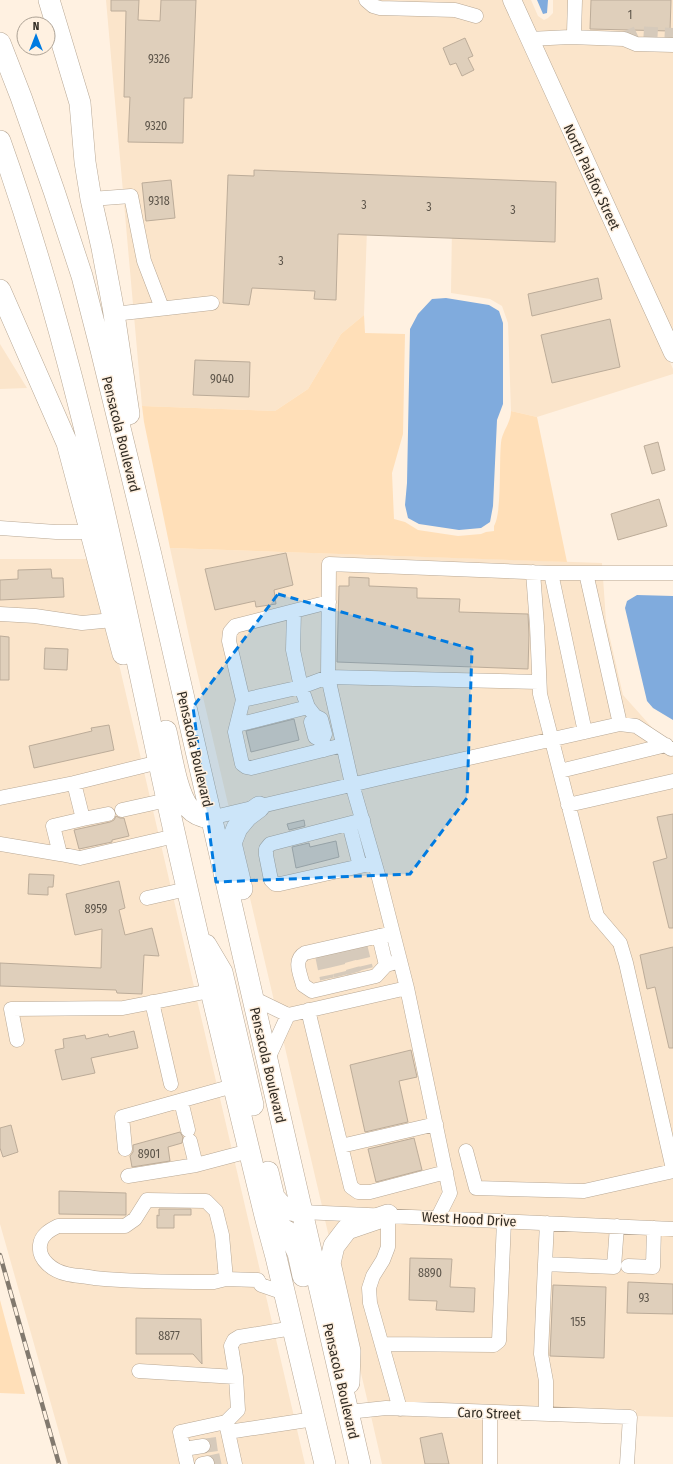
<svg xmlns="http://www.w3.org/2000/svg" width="673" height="1464" font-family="'Fira Sans Condensed',sans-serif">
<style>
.built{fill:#fbe5cb}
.green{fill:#ffdfb8}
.water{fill:#80abdd}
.building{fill:#dfcfbb;stroke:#bcac99}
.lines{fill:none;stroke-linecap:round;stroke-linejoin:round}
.minor-tunnel{stroke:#d6cabb;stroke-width:14;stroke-dasharray:14 7;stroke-linecap:butt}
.minor-casing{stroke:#b8a895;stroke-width:15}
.major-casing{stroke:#b8a895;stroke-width:19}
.highway-casing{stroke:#b8a895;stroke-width:22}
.minor{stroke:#fff;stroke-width:14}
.major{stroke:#fff;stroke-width:18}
.highway{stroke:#fff;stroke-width:21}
.rail-casing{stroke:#82796e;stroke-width:4.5}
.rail{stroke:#fff1e1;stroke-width:3;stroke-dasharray:9;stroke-linecap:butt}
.marked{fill:#007be1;fill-opacity:0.2;stroke:#007be1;stroke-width:3;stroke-dasharray:8 5;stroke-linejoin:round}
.labels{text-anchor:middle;stroke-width:3;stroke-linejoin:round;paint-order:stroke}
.number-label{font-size:12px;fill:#5d554a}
.street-label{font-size:14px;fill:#322c24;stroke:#fff1e1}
</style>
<rect width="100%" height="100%" fill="#fff1e1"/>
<path class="built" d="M106,0H505L665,351L673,369V374L537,417L511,411L508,323L502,306L490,299L451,293L452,227L367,229L364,315L341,334L308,389L275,411L142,406Z
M519,0H531L538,16L544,20L548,18L553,13V0H673V338Z
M0,344L27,388L0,389Z
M170,548L602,563L606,621L623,695L673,751V1222L322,1206L192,650Z
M0,559H91L102,591L305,1464H68L0,1224Z
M325,1220L673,1236V1417L636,1416V1410H624L387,1402L368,1403Z
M386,1415L484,1420V1464H382L371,1416Z"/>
<path class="green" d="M364,315L365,333L405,334L403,434L392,473L394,519L405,522L418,530L458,536L481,534L486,532L494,531V526C502,513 499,461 501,443C502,431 511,423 511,411L537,417L567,562L170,548L144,422L142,406L275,411L308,389L341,334Z
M0,1300L25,1394L0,1393Z"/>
<path class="water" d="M537,0H548L547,13L543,14Z
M446,298L489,305L499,311L503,323V404L497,420L493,506L490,522L481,528L459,530L419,524L408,518L405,505L407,483L410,329L418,314L432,299Z
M637,595L673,596V720L653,708L647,701L625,608L627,601Z"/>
<path class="building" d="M111,0H139L138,20L160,21L161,0H196L192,98H184L183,143L128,142L130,97H124L126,11H111Z
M591,0H671L670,31L590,29Z
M465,38L473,56L468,58L474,70L462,76L456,63L450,65L443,48Z
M254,170L556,182L555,242L338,234L336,300L314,299L315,291L252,288L249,305L223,303L228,175L254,176Z
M171,180L175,218L146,221L142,183Z
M598,278L602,299L532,316L528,294Z
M610,319L620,367L552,383L541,335Z
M195,360L250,362L249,397L193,395Z
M658,442L665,470L652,474L644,446Z
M659,499L667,526L618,540L611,514Z
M286,553L293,585L274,590L276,604L256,607L255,601L215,610L205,569Z
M51,569L52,578H63L64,597L0,600V580L18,579V570Z
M349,577L369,578V586L417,588V598L460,599L459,612L528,614L529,635L528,669L337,662L339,586H349Z
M0,636L9,637V680H0Z
M45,648L68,649L67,670L44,669Z
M294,719L299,740L251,752L246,731Z
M109,725L114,750L34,768L29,746L92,731L91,728Z
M673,814V928H669L653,862L667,858L657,817Z
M116,816L120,818H124L129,836L112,840V842L79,849L74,830L110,822L114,820Z
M304,820L305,826L289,830L287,824Z
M336,841L339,857L296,868L292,847L309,843L310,847Z
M29,874L54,875L53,887H48V895L28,894Z
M119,881L125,908L119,910L125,935L152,928L159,956L144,955L142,994L117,993L116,990L0,986V963L101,968L102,929L75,935L66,894Z
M673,947V1048H669L655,987L647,989L640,955Z
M134,1031L138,1048L91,1058L95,1073L62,1080L55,1050L64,1048L63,1039L85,1035L86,1039L108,1034L109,1037Z
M411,1050L417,1077L399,1081L408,1122L365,1132L350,1065Z
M11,1125L18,1152L3,1157L0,1148V1128Z
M180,1132L183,1137L182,1143L168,1147L170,1161L132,1167L130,1156L133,1152V1145Z
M414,1138L422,1170L376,1182L368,1149Z
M59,1191L126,1193V1215L59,1214Z
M159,1209H191V1215H174V1228H157V1215L159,1216Z
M410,1258L452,1259L450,1287L475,1288L474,1312L436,1310L437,1301L409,1300Z
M628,1282L673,1284V1314L627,1313Z
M553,1285L606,1287L604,1358L550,1356Z
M136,1318L201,1319L202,1364L193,1354H136Z
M442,1433L449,1464H425L420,1438Z"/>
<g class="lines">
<path class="minor-tunnel" d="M624,39L637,33L673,35
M360,945L366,969
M347,948L354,973
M335,952L341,976
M322,955L327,979
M203,1446L217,1444
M207,1463L221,1460"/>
<defs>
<path id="minor" d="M366,0L373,6L380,8L455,10L476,16
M570,37L574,33L575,0
M529,39L570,37L624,39L636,44L673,45
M91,199L131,196L144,261L162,308
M114,314L212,303
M0,528L56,532H91
M533,572L537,626L540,694L597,916L620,943L626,963L673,1169
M551,573L585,732
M586,573H673
M329,602L235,626L230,632L229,641L243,700L235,732L242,764L246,767L251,768L343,745
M294,611L293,650L301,687L308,707L315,716L321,719L325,734L322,741L324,750
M0,614L35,616L82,623L123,619
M243,700L301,687L328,677L539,682
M315,716L311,722L315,737L322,741
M620,724L636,726L671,749
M237,725L308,707
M560,771L666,745
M74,783L83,819L53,826L60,854L80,858L175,836
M0,798L74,783L159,762
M568,805L673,781
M122,810L167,800
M210,818C270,804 329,790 389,776L620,724L586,573H551L329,564L328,677L352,784L379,878L407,988L450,1193L438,1217
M83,819L108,814
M363,820L270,844L266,849V855L271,880L275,884H280L374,863
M349,824L360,866
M0,844L60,854
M147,898L187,889
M393,933L305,953C293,960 300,973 303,985L312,991L376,976L386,965L400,961
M379,936L386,965
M253,998L288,1015L407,988
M152,1002L171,1084
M308,1010L351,1187L358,1192H370L446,1172
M17,1040L11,1009L123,1008L210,991
M267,1061L288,1015
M181,1101L188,1130
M341,1146L436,1124
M125,1149L122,1117L233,1086
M466,1151L476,1188L584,1191L673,1171
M196,1165L249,1151
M128,1176L196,1165L190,1141
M295,1213L302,1212L673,1229
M388,1215V1247L383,1260L373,1276L369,1288L370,1303L400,1409
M545,1264L547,1223
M628,1266L653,1267L654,1228
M226,1279L222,1235L216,1211L206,1201L147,1200L135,1219L125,1226H58C50,1230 41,1235 40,1245C38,1260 53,1271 67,1274C75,1276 85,1276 94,1278C134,1282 174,1282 214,1282L226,1279L258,1280
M258,1280L261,1285L284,1293
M382,1344L494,1345L499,1341L504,1221
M139,1371L236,1377
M348,1412L386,1408L630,1417L627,1464
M546,1414V1381L541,1354L545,1264L614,1267L617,1226
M226,1423L235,1464
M228,1432L314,1419
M184,1449L203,1446
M187,1464L180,1432L226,1422L238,1410L236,1377L231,1346L234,1340L239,1337L293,1328
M202,1464L207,1463
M490,1464V1413"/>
<path id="major" d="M512,0L673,353"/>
<path id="highway" d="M49,0L80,103L85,162L91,199L102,248L113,307L129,414
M0,43L21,97L54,191L82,276L101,350L151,555L360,1464
M0,141C72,343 114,553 159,763C192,916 229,1068 266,1220L276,1257L325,1464
M0,290L67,443L123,654
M166,731C171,751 176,792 189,808C195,815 202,817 210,818
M242,889L231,843L237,828L247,816L259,807
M206,945L222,972L253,1105
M268,1172L274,1197L284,1209L302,1212
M266,1220L288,1232L298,1253L303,1276
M349,1383L350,1351L330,1263L334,1246L347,1229L388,1215"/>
</defs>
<use href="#minor" class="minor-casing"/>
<use href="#major" class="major-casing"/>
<use href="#highway" class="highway-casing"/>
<use href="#minor" class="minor"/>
<use href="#major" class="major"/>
<use href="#highway" class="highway"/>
<defs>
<path id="rail" d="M0,1255L59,1464"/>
</defs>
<use href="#rail" class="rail-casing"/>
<use href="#rail" class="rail"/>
</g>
<path class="marked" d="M278,594L472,649L467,798L410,874L216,882L193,707Z"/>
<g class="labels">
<g class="number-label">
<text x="630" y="19">1</text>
<text x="159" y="63">9326</text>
<text x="156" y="130">9320</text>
<text x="159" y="205">9318</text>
<text x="364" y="209">3</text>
<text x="429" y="211">3</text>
<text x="513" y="214">3</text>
<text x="281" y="265">3</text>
<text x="222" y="383">9040</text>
<text x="96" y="913">8959</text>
<text x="149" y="1158">8901</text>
<text x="430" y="1277">8890</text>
<text x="644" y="1302">93</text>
<text x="578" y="1326">155</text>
<text x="169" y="1340">8877</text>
</g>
<g class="street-label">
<text transform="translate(592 177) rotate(65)" y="5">North Palafox Street</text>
<text transform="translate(121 434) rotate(76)" y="5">Pensacola Boulevard</text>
<text transform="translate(195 749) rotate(77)" y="5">Pensacola Boulevard</text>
<text transform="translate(268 1065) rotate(77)" y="5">Pensacola Boulevard</text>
<text transform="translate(469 1219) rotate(3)" y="5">West Hood Drive</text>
<text transform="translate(341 1381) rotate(77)" y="5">Pensacola Boulevard</text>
<text transform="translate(489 1413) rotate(2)" y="5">Caro Street</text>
</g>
</g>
<g transform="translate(36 36)"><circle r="19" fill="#fff1e1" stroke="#ada295"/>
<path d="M0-3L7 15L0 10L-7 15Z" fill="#007be1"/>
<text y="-6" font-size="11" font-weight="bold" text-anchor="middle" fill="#322c24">N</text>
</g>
</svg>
